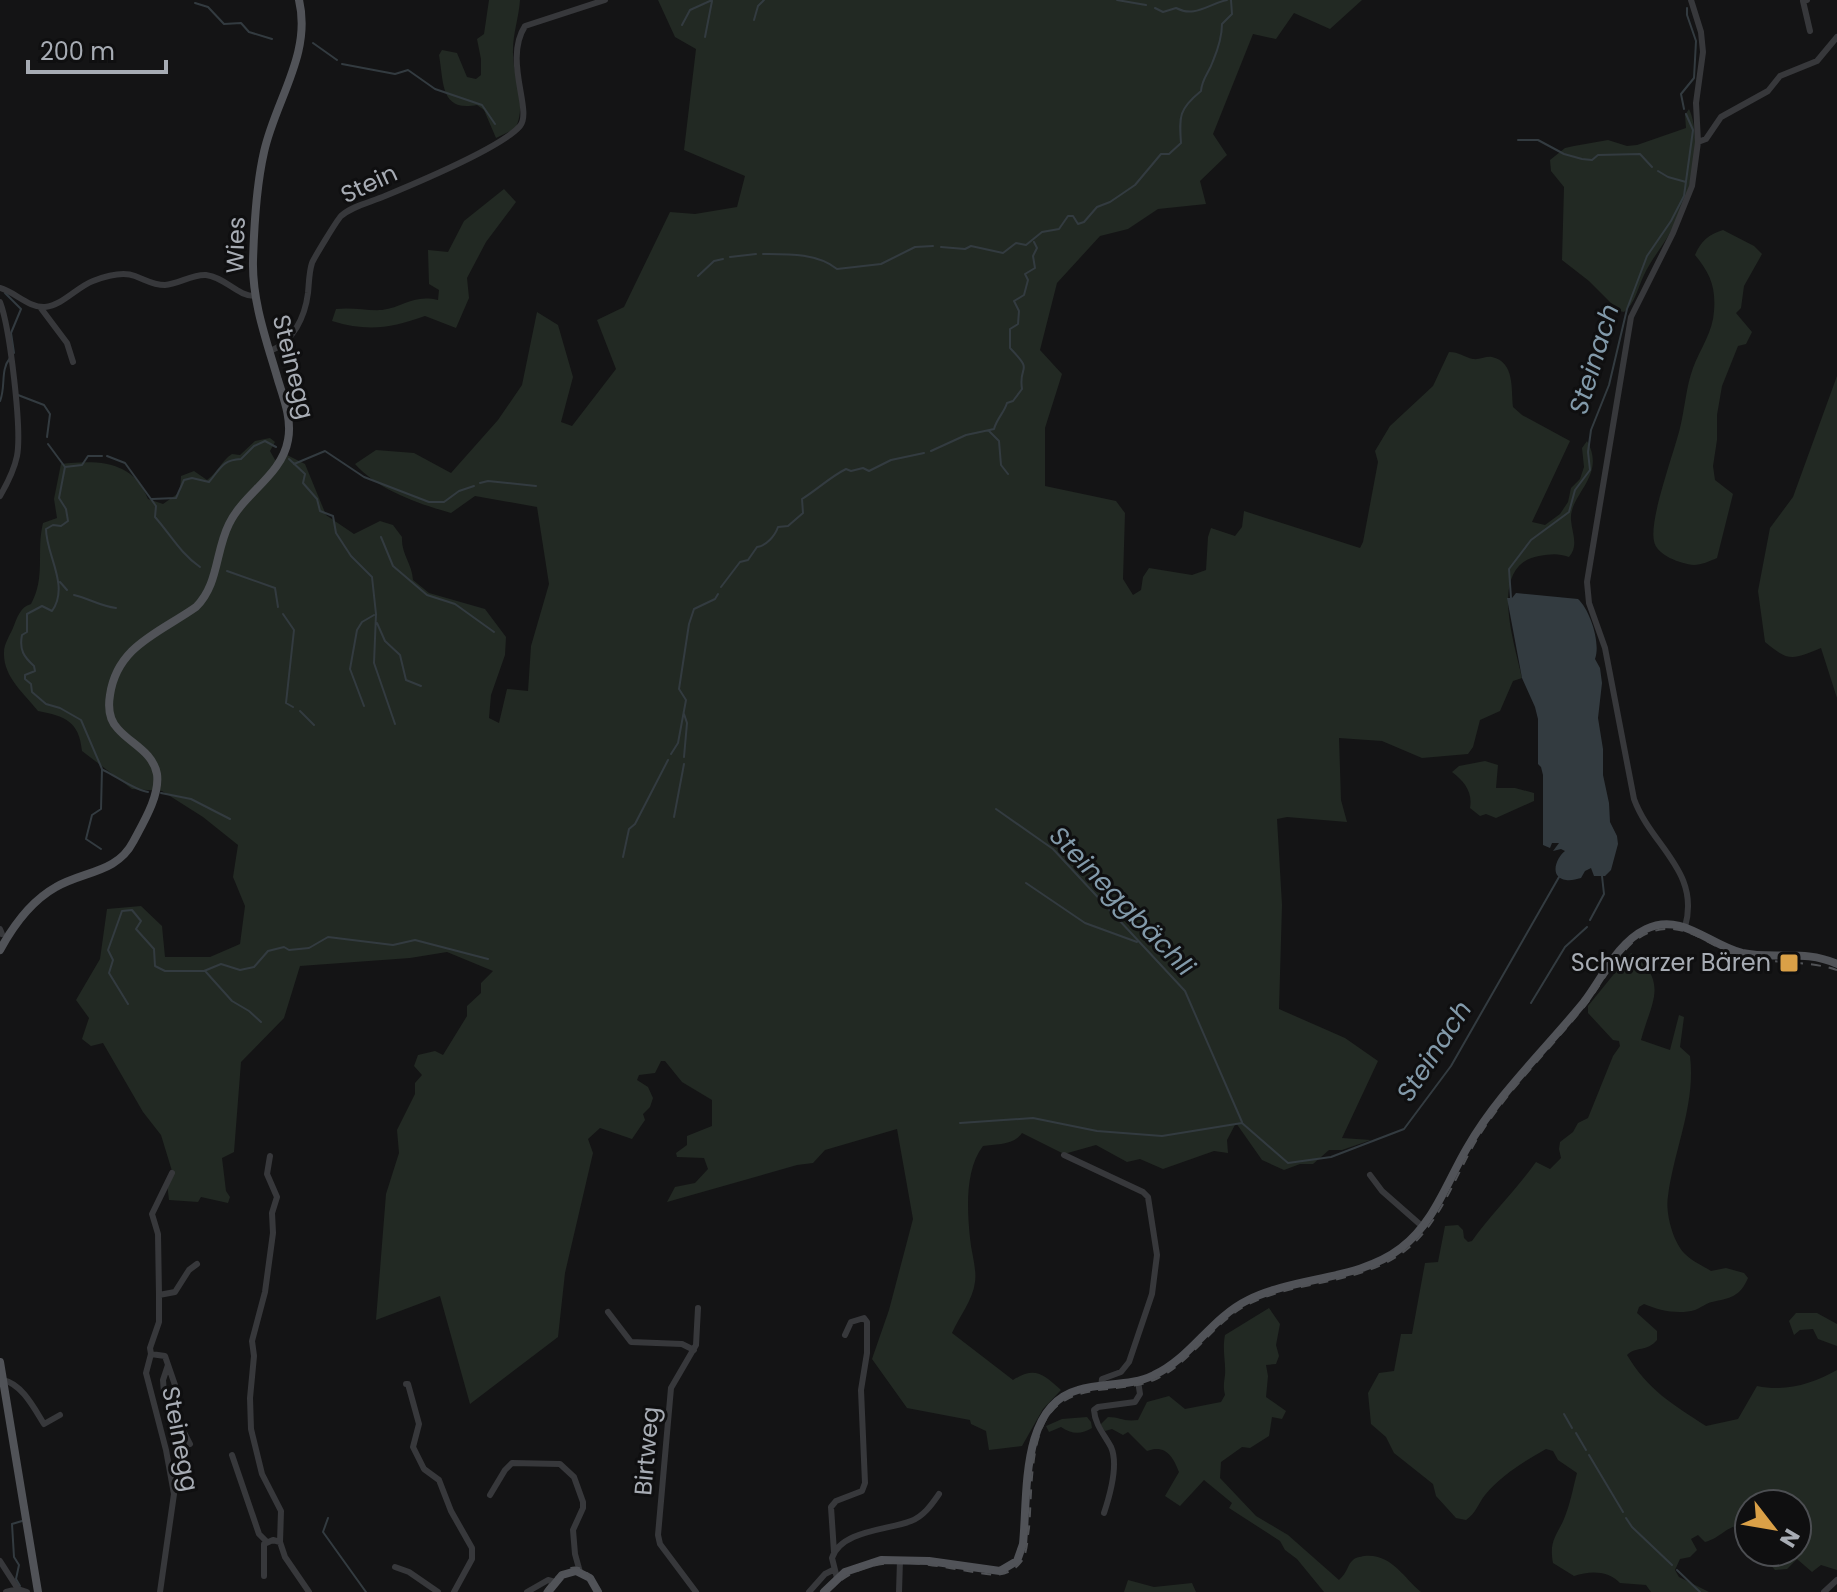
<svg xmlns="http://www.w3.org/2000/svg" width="1837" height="1592" font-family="Poppins,sans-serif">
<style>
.green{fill:#222923}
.water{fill:#333b40}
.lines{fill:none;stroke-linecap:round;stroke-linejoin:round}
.stream{stroke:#333b40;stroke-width:2}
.minor{stroke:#37383b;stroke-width:6}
.major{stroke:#515358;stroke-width:8}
.rail{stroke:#505256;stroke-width:2;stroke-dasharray:10 8;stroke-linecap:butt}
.poi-dot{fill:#daa047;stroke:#0f0f10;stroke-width:3}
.labels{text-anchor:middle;stroke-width:6;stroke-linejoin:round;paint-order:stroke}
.street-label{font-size:24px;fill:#a7acb4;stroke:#0f0f10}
.poi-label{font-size:24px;fill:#a7acb4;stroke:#0f0f10;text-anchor:end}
.water-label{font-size:26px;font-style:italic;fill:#829aaa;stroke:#0f0f10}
</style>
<rect width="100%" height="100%" fill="#141415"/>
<path class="green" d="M489,0H520C519,17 513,33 513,50C512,76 528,105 515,129L496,138L484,110L477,105C440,112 444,83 439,55L442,50L457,53L467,77L476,79L481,75V59L477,39L484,34Z
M658,0H1362L1330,29L1294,13L1276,39L1253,34L1213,134L1227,155L1200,181L1206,204L1158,209L1128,229L1100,236L1057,283L1040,350L1062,374L1045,428V486L1116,501L1125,513L1123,579L1133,595L1141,590L1143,577L1149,568L1192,575L1206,570L1208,537L1211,528L1235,536L1242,527L1244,511L1360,548L1363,542L1378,462L1375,451L1390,426L1433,386L1449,352C1459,352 1464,357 1473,359C1479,360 1486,356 1492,357C1515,362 1511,389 1513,407L1522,415L1570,441L1532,522L1545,525L1560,514L1568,502L1571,488L1580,479L1584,467L1582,448L1587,441C1607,476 1569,494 1571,520C1572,534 1579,545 1569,557C1558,553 1551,554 1539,556C1487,565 1515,644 1522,678L1513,681L1500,711L1480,720L1473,747L1468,754L1422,758L1382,741L1339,738L1341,800L1347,822L1287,817L1277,819L1282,905L1279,1009L1345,1038L1378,1061L1342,1138L1371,1140L1342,1150H1329L1313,1164H1300L1284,1170L1262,1160L1236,1123L1227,1140L1228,1153L1214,1151L1163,1169L1140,1159L1127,1162L1096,1145L1064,1154L1022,1133C1014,1145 996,1144 983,1146C965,1169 967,1209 970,1238C971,1252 977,1268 975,1282C973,1300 959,1317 952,1333L1013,1380C1035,1366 1043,1374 1061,1390L1043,1409L1022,1446L989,1450L986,1431L971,1424L970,1420L907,1408L872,1359L889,1310L913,1219L897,1129L825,1150L813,1163L797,1165L667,1202L675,1187L695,1183L708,1169L704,1158L677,1157L676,1153L687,1145V1136L712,1126V1100L682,1082L665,1061H661L655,1073L639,1075L637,1080L648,1087L653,1098L650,1107L643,1114L645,1120L632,1139L600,1128L588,1139L593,1153L565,1273L558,1337L470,1404L440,1296L376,1320L386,1194L399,1153L397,1130L415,1094V1083L422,1075L414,1066L418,1055L435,1051L443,1055L467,1016V1006L481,993V983L493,971L447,952L410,958L300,966L284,1018L241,1062L234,1152L222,1158L226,1191L230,1197L228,1203L201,1197L198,1202L169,1200L167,1183L172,1171L161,1135L143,1112L103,1043L91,1046L82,1039L89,1018L76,1000L100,959L107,909L141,906L162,926L165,957H210L240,944L245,906L233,877L238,845L203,817L162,791L132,789L82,751C79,721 65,716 38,711C24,693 3,677 4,652C4,644 10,635 13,628C17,618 20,607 31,604C46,577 36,551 43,523L57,518L54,499L61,464C97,460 133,460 148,499L163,504L180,492L181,476L194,471L207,480C218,472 221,461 232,454L240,455L255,441L270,438L275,442L270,451L279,467L287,455L305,464L326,515L354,534L380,521L393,525L402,537C401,554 412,563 413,580L429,593L485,609L506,637L505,655L491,695L489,718L499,723L507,689L528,691L531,646L549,584L537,507L475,496L451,513C419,504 378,490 355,464L376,450L414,453L451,473L498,420L522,385L537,312L558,325L573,377L561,422L572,426L616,369L597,320L624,307L670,212L695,214L737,207L745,176L684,150L696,49L675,37Z
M1689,109C1704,141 1689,203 1670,233C1662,247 1651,260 1644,275C1638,287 1635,304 1624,312L1619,311L1589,281L1562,260L1564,187L1551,171L1550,160L1565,148L1574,146L1608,140L1627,146L1637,145L1686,128L1685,115Z
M504,189L516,202L486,242L467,278L469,298L456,328L425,316C391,328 368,332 332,321L336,309C353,307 367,311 382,310C404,307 413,294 438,300L439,290L429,284L428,250L448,252L464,221Z
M1723,230L1754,246L1762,254L1744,286L1741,308L1736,313L1752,332L1746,344L1738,346L1722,386L1717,415V440L1713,466L1715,480L1733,494L1717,558C1710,561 1701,565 1694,565C1681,564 1656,555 1654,541C1649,519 1674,453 1680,428C1685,408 1686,387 1693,368C1700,349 1713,332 1714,311C1716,287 1710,273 1695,255C1701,241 1709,234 1723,230Z
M1837,376V698L1821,648C1793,659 1790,663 1765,642L1758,591L1770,528L1793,497Z
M1485,761L1498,765L1496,788H1515L1534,793V801L1496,818L1486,814L1480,816L1470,808C1473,792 1464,781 1452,772L1459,766Z
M1631,953C1670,982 1651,1002 1641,1040L1670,1050L1679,1015L1684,1017L1680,1047L1690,1056C1696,1104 1674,1149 1668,1196C1665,1213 1673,1242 1685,1254C1692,1261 1703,1266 1711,1271L1726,1268L1744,1273L1748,1278C1740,1297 1730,1298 1712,1302C1706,1303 1701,1308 1695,1310C1678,1315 1658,1310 1644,1304L1639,1307L1637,1313L1657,1331V1340C1647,1352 1636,1346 1627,1355C1648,1390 1672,1404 1706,1426L1738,1419L1757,1386C1786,1392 1812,1384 1837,1370V1570L1821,1565L1812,1572L1797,1559L1787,1569L1775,1570L1759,1552H1797V1504H1749V1541L1743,1525C1727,1525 1721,1538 1705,1542L1698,1535L1691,1539L1697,1550L1690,1557L1680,1559L1675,1570L1679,1577L1709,1592H1651L1646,1585L1620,1583C1607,1570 1590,1571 1574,1576L1553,1563C1549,1541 1556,1537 1564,1519C1570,1505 1573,1488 1577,1473L1558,1460L1553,1451L1546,1449C1523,1462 1502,1475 1485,1495C1478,1504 1476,1513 1466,1520L1456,1518L1436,1496L1433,1484L1394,1453L1386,1437L1371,1424L1368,1393L1379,1373L1394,1371L1401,1334H1412L1425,1263L1438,1262L1445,1226L1458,1225L1463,1230L1464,1238L1468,1242L1472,1241C1492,1213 1516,1190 1536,1162L1550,1169L1561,1158L1559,1149L1560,1142L1573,1132L1578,1123L1588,1118L1613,1056L1620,1046L1619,1041L1613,1040L1588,1013V1006Z
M1269,1308L1280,1324L1276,1345L1279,1356L1276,1364L1266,1365L1268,1376L1266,1397L1286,1411L1282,1419L1272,1417L1269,1436L1250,1448L1242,1447L1221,1462L1220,1478L1256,1516L1288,1535L1339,1580C1348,1572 1347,1565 1353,1560C1356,1557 1360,1557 1364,1556C1391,1553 1403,1577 1421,1592H1324L1297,1559L1285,1550L1280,1541L1229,1508L1232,1503L1204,1480L1180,1506L1165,1496L1179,1472C1173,1456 1165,1444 1147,1451L1128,1432L1123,1435L1112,1429L1105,1431L1100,1425L1108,1417C1120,1417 1123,1422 1138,1420L1147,1402L1169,1396L1185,1409L1221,1402L1225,1395C1223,1386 1224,1383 1225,1375C1226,1362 1222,1351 1225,1335Z
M1796,1313H1817L1837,1324V1346L1818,1339L1813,1329L1800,1330L1794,1335L1789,1321Z
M1087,1417L1091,1422L1092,1428C1081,1435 1071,1434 1061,1427L1049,1432L1046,1426L1062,1419Z
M1128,1580L1154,1587L1192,1583L1196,1592H1124Z"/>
<path class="water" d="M1516,593L1578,599C1590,610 1601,643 1595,659L1600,668L1602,683L1598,718L1603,749V775L1609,803L1610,822L1617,836L1618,844L1611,870L1605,876H1594L1591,868L1585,871L1581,878C1576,879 1571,881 1566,880C1548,877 1557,857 1565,851L1561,849L1553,851L1559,843H1552L1550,848L1543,845V775L1541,767L1538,764V719L1535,707L1522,678L1507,598H1512Z"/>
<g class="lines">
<path class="stream" d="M1117,0L1146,5
M195,3L208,7L224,24L241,23L249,32L272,39
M1155,8L1163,12L1176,8C1195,18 1208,4 1227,0
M754,20L758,6L764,0
M682,25L690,10L712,0
M705,37L712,1
M313,43L337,60
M342,64L395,74L408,70L435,89L482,105L495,124
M1684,109L1681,94L1694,78L1696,41L1687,15V8
M1518,140H1538L1564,154L1582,159L1592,160L1598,155L1640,154L1652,167
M1658,171L1668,177L1686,182
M941,247L965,249L971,246L1003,253L1016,243L1026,245L1042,232L1059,229L1068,216H1073L1078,224L1084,222L1097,207L1110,202L1135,185L1161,154H1169L1181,143C1179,116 1179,109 1201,91C1202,78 1209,73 1213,61C1218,49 1222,37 1222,24L1232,14L1231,0
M763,254C787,254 817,253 837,269L881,264L915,247L933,246
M730,257L756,254
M698,276L714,261L723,259
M5,293L21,309L11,333L14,353
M18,395L44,405L50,414L47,437
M0,401C6,387 0,370 10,358
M989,431L999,441L1001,465L1008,474
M48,444L65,467L59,498L66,509L68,521L61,526L53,525L46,529C46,555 70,586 52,611L42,606L27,614V632L22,635C19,650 24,657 34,666L35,671L25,675V679L31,684L32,692L46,704L60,708L81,720L102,769L101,809L92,815L86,839L101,849
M931,451L966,435L994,429C997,418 1004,413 1007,403L1013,401L1022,389C1018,363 1035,374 1010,348V329L1018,324L1019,311L1014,301L1024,295L1028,280L1025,274L1035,268L1033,256L1037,248L1034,242
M107,456L125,463L156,506L155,517C170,534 181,554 200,567
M289,459L305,474L303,483L317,499L320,511L333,516L336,533L351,556L372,577L376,614L374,663L395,724
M294,464L325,451L364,477L429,502H444L459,491L474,486
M65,467L82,465L88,456H102
M480,483L488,481L536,486
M152,499L176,498L184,480L192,478L209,482C221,468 222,460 241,459L254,446L265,441L276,447
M381,537L393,566L427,595L455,604L494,632
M227,571L275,588L278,607
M60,582L67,590
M721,587L740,562L748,560L757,547C766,546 775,536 778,527L788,526L803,513L802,499C818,489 830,477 846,469L851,471L863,468L869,471L891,460L924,453
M74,595C90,599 100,606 116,608
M1511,598L1509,569L1531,540L1569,512L1575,490L1590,470L1588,452L1591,430L1609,385L1627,309L1647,256L1671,221L1684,196L1693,130L1686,114
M283,614L294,630L286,703L293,707
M377,623L385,641L400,655L406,680L421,686
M364,706L350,669L357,630L362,622L374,615
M300,711L314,725
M684,714L687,723L684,757
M671,754L678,743L686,700L679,689L689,624L694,609L715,599L718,594
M103,770C116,776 136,791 148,792
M161,793L191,799L230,819
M996,809L1053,849L1185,991L1242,1122
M674,817L684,764
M623,857L629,829L635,824L668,760
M1026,883L1085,923L1137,942
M1590,920L1604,894L1602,876
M206,972L232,1001L249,1011L261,1022
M1531,1003L1565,947L1587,927
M128,1004L109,973L113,960L108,950L122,911L132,910L141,921L136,929L154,949L155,966L165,971H204L221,964L240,970L254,967L268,951L284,947L289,950L309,948L328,937L393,945L415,940L488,959
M960,1123L1033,1118L1097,1131L1162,1136L1242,1123L1288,1163L1331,1157L1404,1129L1451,1066L1559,877
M1564,1414L1572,1428
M1576,1433L1586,1450
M1589,1455L1623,1512
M328,1518L323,1532L366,1592
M1626,1518L1632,1527L1672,1565
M1677,1570L1700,1592
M20,1586L16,1579L19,1565L14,1557L12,1524L22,1521"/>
<path class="minor" d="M1807,0L1803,1L1810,31
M1698,142L1706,139L1721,117L1768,91L1780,76L1817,61L1837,37
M0,288C15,292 29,308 45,307C63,305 77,287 93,281C106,276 122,271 135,276C146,280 153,285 165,285C178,284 193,274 206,275C225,277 238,297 256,296
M0,302C10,328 22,430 17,456C14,471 7,484 0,496
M40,307L67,343L73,362
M270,351C293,342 305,317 308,293C309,283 309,272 312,263C314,258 337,220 341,216C352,206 371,202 385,196C414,184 502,147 520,126C533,111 503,60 525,26L605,0
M1685,927C1701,871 1651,846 1634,799L1605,648L1589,603L1587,582L1631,317L1673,233L1692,186L1698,142L1696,103L1703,52L1701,32L1691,0
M0,929L2,934
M1064,1155L1143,1192L1148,1197L1157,1255L1152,1294L1129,1362L1121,1372L1102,1379L1101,1386
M270,1156L267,1174L277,1197L272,1213L273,1233L265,1292L252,1341L254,1356L250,1398L251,1429L262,1474L281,1511L280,1542L285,1557L309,1592
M172,1173L152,1214L158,1234L159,1295L175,1292L189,1270L197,1264
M1370,1175L1382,1191L1423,1227
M159,1295V1322L150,1348L151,1354L146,1373L166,1450L174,1494L160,1592
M608,1312L631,1342L682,1344L694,1350
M151,1354L165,1356L176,1388
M168,1365L163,1380L164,1393L190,1444
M3,1380C22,1384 34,1408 44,1424L60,1415
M406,1384H408L419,1424L413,1447L424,1469L439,1480L451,1511L472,1548V1559L454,1592
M232,1455L259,1534L266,1541
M490,1495L505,1470L512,1463L560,1464L574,1477L583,1502V1508L573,1530L575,1554L580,1572
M1104,1513C1110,1495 1119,1465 1111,1447C1104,1434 1095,1425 1094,1410L1098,1407L1135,1402L1140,1394L1138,1381
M834,1552L831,1507L836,1501L862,1491L865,1483L861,1390L867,1353V1322L864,1318L851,1322L845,1335
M0,1561L18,1589
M395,1567L409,1572L438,1592
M264,1576V1544L273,1540L280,1542
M837,1578L832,1558C841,1530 889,1530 911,1521C924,1516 932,1504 939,1494
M6,1592L18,1589L27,1592
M527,1592L548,1580L555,1582
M696,1592L660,1544L658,1535L671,1388L696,1345L698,1308
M809,1592L825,1574L833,1570
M899,1592L900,1560
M1824,1592L1837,1580"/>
<path class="major" d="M0,950C13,926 31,901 56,887C83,871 117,873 133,842C143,823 160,796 157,774C153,752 131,744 118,729C109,720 108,707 110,695C117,646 159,633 196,607C219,584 215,552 229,524C244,493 282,475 288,440C292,420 284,399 278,380C267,342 252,302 253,261C254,226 256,187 264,152C275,101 312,54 299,0
M0,1362L38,1592
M548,1592L562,1575L576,1571L590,1578L598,1592
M824,1592L845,1572L881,1560L929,1561L1000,1571L1017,1561L1023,1544C1028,1495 1020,1406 1078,1390C1103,1382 1130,1387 1154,1375C1191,1358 1211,1318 1248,1300C1296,1276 1358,1281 1401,1248C1434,1223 1447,1182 1467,1148C1498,1094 1545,1050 1584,1002C1603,977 1617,943 1646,929C1682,912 1709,945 1742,953C1775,960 1805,949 1837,964"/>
<path class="rail" d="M544,1592C565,1563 582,1556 601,1592
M828,1592C874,1543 938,1569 995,1575C1005,1574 1014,1571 1021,1562C1028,1552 1027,1539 1029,1528C1032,1495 1029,1436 1052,1411C1078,1382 1120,1394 1154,1380C1193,1363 1213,1320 1253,1302C1301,1280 1363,1284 1406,1250C1443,1221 1456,1171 1481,1133C1510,1088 1550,1049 1584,1007C1600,987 1612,962 1631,944C1637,939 1644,934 1651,932C1684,920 1707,945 1736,955C1769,965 1804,959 1837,970"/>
</g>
<rect class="poi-dot" x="1779" y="953" width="20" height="20" rx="4"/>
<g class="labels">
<g class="street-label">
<text transform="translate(369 184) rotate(-25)" y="8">Stein</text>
<text transform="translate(236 245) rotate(-88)" y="8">Wies</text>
<text transform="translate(293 367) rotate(76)" y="8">Steinegg</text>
<text transform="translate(180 1439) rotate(79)" y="8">Steinegg</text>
<text transform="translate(647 1451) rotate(-85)" y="8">Birtweg</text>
</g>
<g class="poi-label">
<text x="1771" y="971">Schwarzer Bären</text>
</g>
<g class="water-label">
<text transform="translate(1594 359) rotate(-73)" y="9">Steinach</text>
<text transform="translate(1122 901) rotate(46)" y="9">Steineggbächli</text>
<text transform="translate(1434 1051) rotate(-57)" y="9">Steinach</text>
</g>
</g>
<g transform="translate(1773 1528) rotate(121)"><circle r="38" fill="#0f0f10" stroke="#4c4e52" stroke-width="2"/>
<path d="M0-6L14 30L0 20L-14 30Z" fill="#daa047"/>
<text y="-12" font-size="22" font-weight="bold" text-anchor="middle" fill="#a7acb4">N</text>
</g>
<path d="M28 60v12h138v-12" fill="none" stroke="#a7acb4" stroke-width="4"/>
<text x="40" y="60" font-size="24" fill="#a7acb4" stroke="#0f0f10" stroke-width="6" paint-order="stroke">200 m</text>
</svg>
